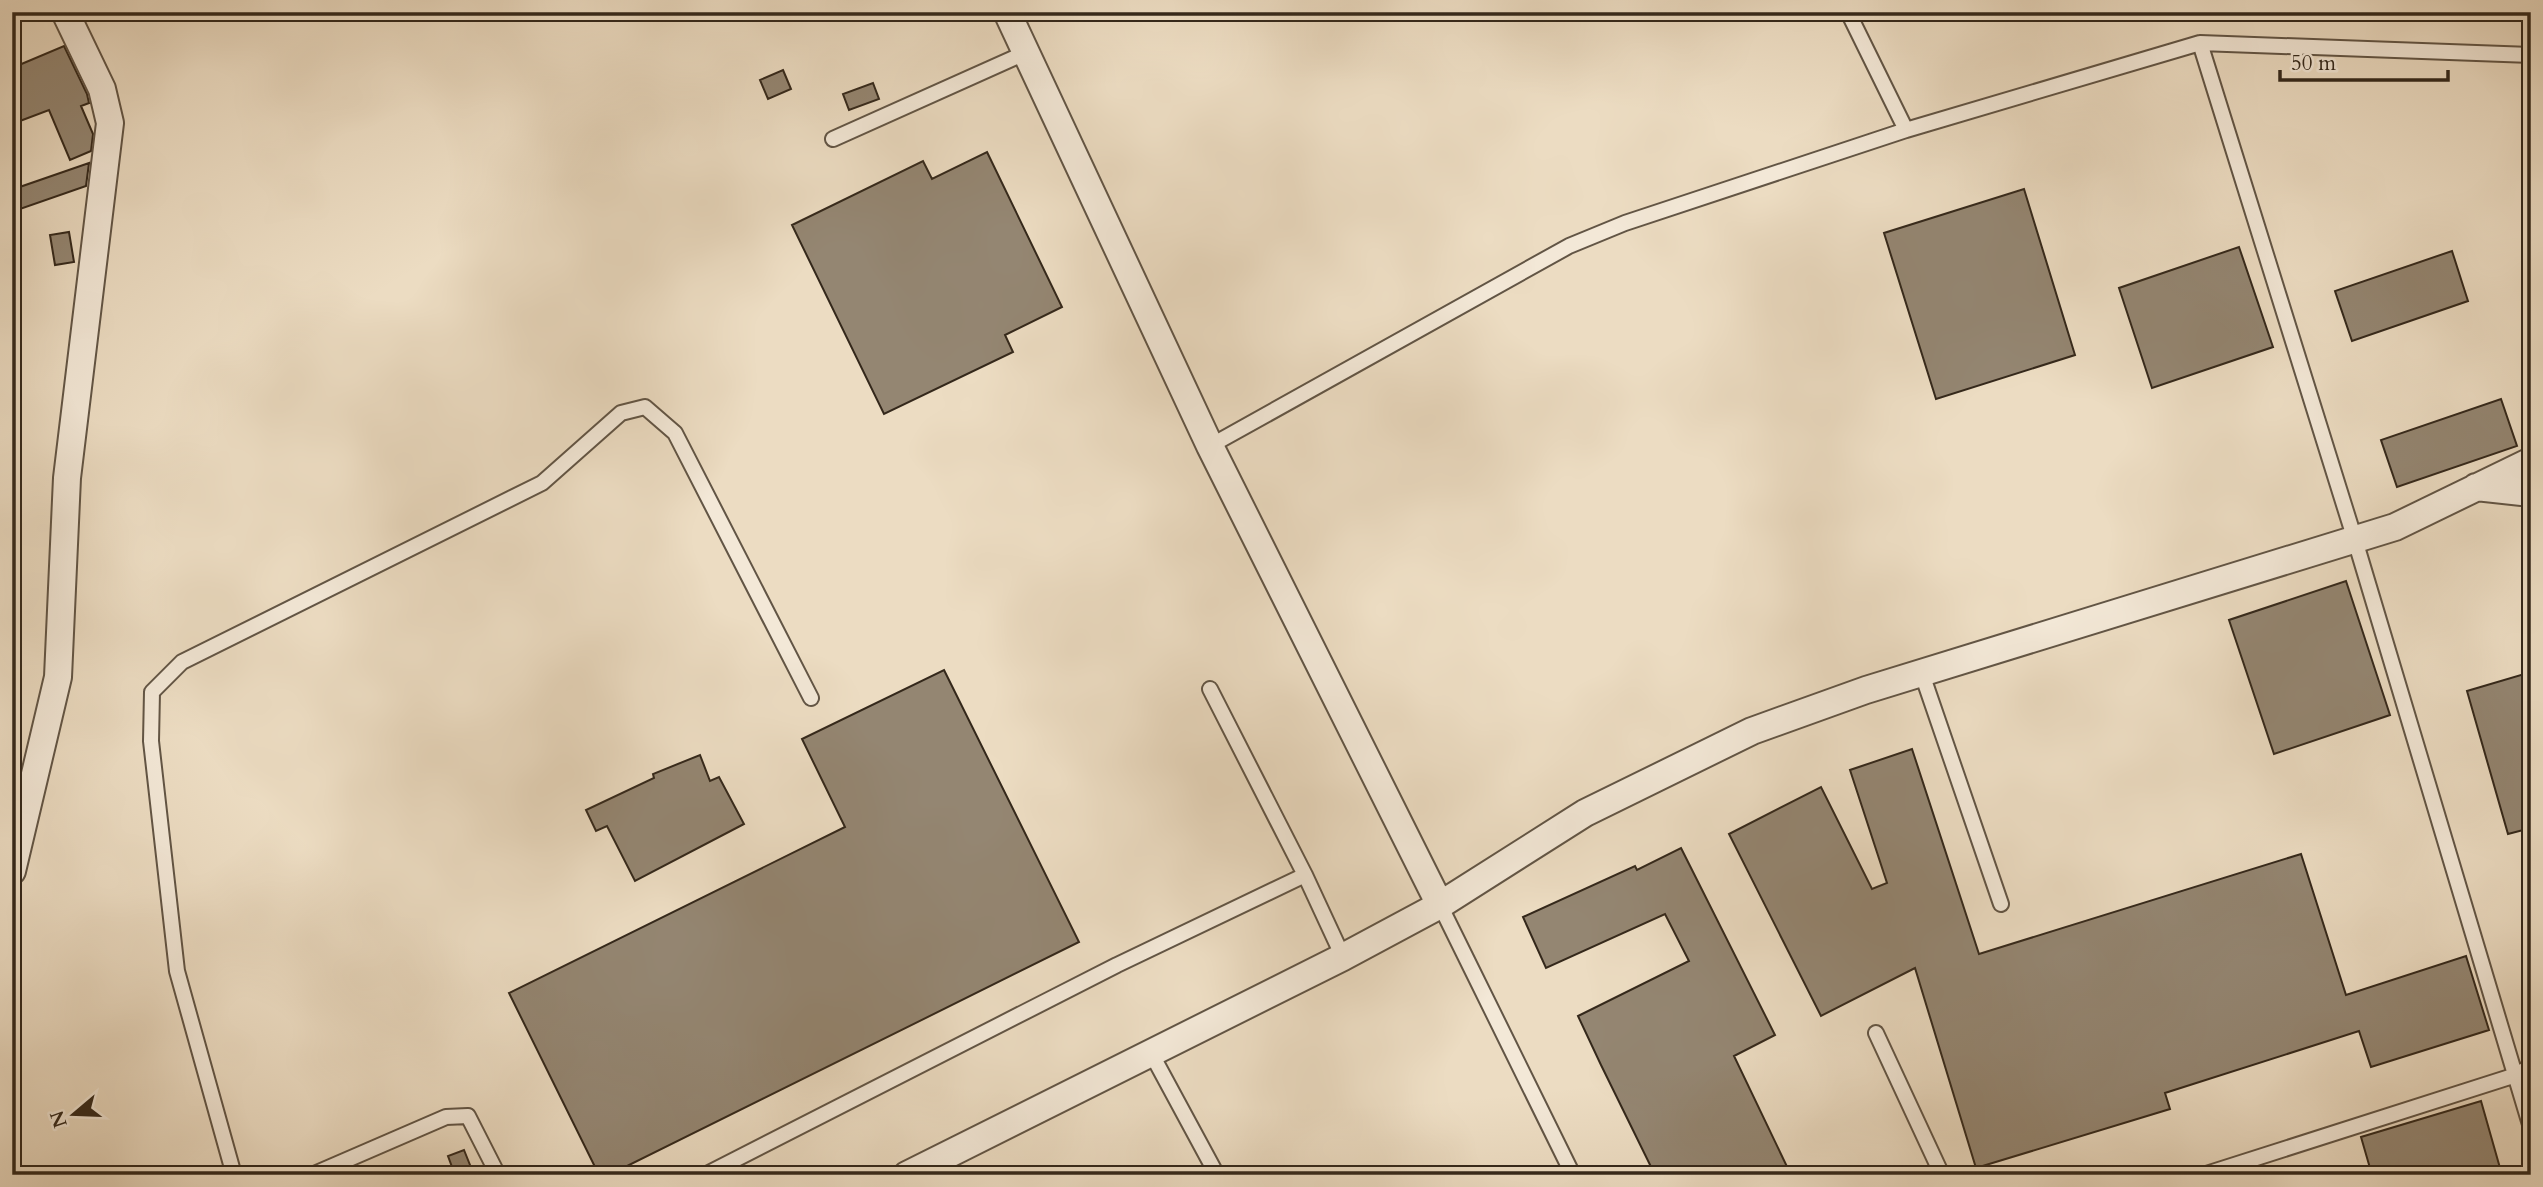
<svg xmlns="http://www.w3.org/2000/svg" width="2543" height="1187" font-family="Cardo,serif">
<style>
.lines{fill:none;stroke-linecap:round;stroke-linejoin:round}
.stream{stroke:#7d6f5d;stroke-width:7}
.building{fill:#948672;stroke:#34281b;stroke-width:2}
.service-casing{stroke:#625545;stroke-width:18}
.minor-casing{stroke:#625545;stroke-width:30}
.service{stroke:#f3e8d7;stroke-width:14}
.minor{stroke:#f3e8d7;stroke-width:26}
</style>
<rect width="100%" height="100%" fill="#ecdcc2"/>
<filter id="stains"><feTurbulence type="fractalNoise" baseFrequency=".00286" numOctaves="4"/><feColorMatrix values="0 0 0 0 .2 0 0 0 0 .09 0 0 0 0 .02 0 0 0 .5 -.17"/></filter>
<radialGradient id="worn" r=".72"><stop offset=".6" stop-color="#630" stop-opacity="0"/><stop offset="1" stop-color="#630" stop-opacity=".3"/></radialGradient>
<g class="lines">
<path class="stream" d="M2526,12L2527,36
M2527,73L2531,271"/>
</g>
<path class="building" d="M64,46L87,94L89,103L81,106L93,134L91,151L70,160L49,110L12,124V68Z
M783,70L791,89L768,99L760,80Z
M873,83L879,99L849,110L843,94Z
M987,152L1062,307L1005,335L1013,352L884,414L792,225L923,161L932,179Z
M89,163L86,186L20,209L14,189Z
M2024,189L2075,355L1936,399L1884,233Z
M69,232L74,262L55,265L50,235Z
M2239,247L2273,347L2152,388L2119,288Z
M2452,251L2468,301L2352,341L2335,291Z
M2501,399L2517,446L2397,487L2381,440Z
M2346,581L2390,715L2274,754L2229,620Z
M944,670L1079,942L609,1175H599L509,993L845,827L802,739Z
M2531,672V828L2508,834L2467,691Z
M1912,749L1979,954L2301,854L2346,995L2466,956L2489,1030L2371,1067L2359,1031L2165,1093L2170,1109L1976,1168L1915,968L1821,1016L1729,834L1821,787L1872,889L1887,883L1850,770Z
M700,755L710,781L719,777L744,824L635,881L607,826L596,831L586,810L654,778L653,774Z
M1681,848L1775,1035L1734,1056L1791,1175H1655L1601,1065L1578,1016L1689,961L1665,914L1546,968L1523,917L1635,866L1637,870Z
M2481,1101L2502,1175H2372L2361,1137Z
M464,1150L474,1175H455L448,1156Z"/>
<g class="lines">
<defs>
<path id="service" d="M2200,43L2531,55
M1906,130L2200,43L2355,540L2531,1128
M833,139L1025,53
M1210,446L1569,246L1625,223L1906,130L1848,12
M1922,674L2001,904
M1210,689L1305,875L1343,957
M1440,905L1573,1175
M1876,1033L1942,1175
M1150,1051L1217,1175
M234,1175L177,971L151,741L152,692L182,662L542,483L621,413L645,407L675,433L811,698
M312,1175L446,1117L468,1116L498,1175
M705,1175L1117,965L1305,875
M2203,1175L2516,1075L2531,1066"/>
<path id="minor" d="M1007,12L1210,446L1440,905
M2476,487L2531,493
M12,871L58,677L67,478L110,123L102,89L65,12
M907,1175L1343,957L1440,905L1585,813L1752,731L1866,690L2395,527L2531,461"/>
</defs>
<use href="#service" class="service-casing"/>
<use href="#minor" class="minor-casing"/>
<use href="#service" class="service"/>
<use href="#minor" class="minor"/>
</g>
<rect width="2543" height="1187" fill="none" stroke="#ecdcc2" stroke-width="42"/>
<rect x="14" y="14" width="2515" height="1159" fill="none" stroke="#34281b" stroke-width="3.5"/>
<rect x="21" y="21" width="2501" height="1145" fill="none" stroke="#34281b" stroke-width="2"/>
<g transform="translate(74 1114) rotate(251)" stroke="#f3e8d7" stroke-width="5" paint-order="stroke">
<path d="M0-5L12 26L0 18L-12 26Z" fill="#34281b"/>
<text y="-10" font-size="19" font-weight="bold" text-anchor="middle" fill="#34281b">N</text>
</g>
<path d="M2280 70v10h168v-10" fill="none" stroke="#34281b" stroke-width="3.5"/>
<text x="2291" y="70" font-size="21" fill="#34281b" stroke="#f3e8d7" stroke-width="5" paint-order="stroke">50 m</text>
<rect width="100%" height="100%" filter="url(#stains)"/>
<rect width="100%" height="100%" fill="url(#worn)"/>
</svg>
